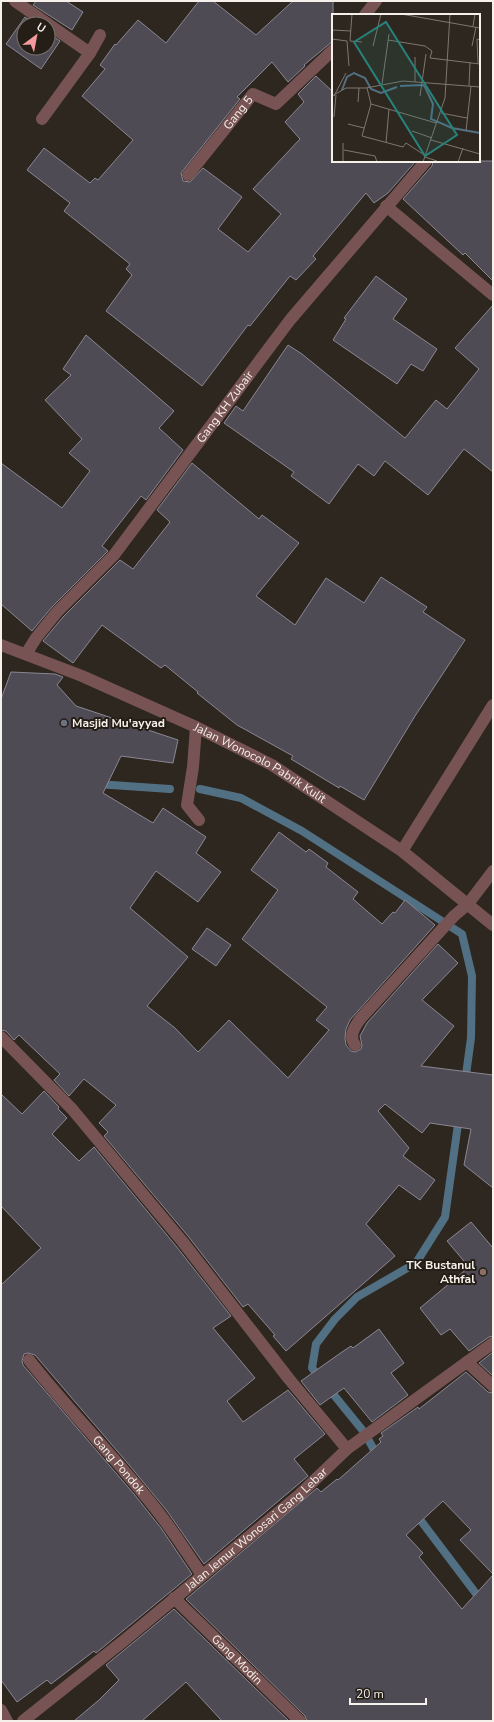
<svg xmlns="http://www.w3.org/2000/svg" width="494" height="1722" font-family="'Nunito Sans',sans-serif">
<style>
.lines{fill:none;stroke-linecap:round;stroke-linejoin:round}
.stream{stroke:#527084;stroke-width:8}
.building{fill:#4e4b55;stroke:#8b8793}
.minor{stroke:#775453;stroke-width:12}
.worship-dot{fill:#6b7280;stroke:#241e16;stroke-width:1.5}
.education-dot{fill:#8d6e63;stroke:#241e16;stroke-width:1.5}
.labels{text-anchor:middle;stroke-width:4;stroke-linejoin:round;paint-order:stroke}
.street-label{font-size:12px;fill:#f5f0ea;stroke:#241e16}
.poi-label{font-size:12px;font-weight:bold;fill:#f5f0ea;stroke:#241e16;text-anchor:start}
.inset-river{fill:none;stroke:#527084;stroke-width:2}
.inset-road{fill:none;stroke:#7e7770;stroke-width:1}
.view{fill:#26827a;fill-opacity:0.15;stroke:#26827a;stroke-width:2}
.inset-edge{fill:none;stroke:#f5f0ea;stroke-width:2}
</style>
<rect width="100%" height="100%" fill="#2e271f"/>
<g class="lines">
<path class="stream" d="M97,784L170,789
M200,789L241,798L302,831L462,934L472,976L471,1038L465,1082
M378,1457L364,1432L312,1368L316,1344L335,1319L357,1297L416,1263L445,1217L459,1117
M415,1513L493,1616"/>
</g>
<path class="building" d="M36,1H66L83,12L72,30L33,5Z
M199,1H213L256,35L293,1H333V41L304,65L305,66L288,82L272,62L237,97L240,99L181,173L183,181L190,182L203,168L242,197L218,229L248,252L281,214L253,189L300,139L285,122L304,102L298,94L316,76L333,92V161H416L388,193L374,203L366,193L313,256L316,259L296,280L290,276L250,326L248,325L202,386L106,311L132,275L126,269L130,264L64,211L70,203L27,170L44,148L90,183L95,178L98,180L133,140L82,96L105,69L100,65L115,44L116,45L138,20L166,43Z
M25,17L35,24H24V48H48V33L60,41L41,69L6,44Z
M433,161H493V281L465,253L463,255L403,199L432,166Z
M376,276L407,299L393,319L437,349L423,371L411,364L397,384L333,340L346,319L344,318Z
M493,305V472L464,449L428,495L385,461L374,476L358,464L329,504L291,476L294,472L224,423L236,406L243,411L288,345L302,354L405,438L436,400L447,409L479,369L455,348Z
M86,335L174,411L159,428L183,450L146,500L141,496L102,546L108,551L52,607L32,631L1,604V463L62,508L90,471L69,453L82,439L45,400L71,375L63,369Z
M192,463L259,519L262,515L299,543L256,596L295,625L326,578L364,603L381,577L427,607L423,612L465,640L415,716L364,800L340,786L339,788L291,759L293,756L237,725L197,693L198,692L165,665L161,668L102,625L73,663L43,641L63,617L120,560L133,569L170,522L157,510Z
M11,672L55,674L63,677L57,685L76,706L178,740L173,763L121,756L103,793L153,823L163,808L206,837L196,853L221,872L198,902L156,871L130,908L188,957L147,1006L175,1028L198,1052L229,1020L288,1078L329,1030L316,1020L327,1007L242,939L278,890L251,870L279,832L306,852L309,849L328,863L326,867L358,892L353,899L382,924L393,912L395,913L405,900L435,925L350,1020L346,1029L345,1038L346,1045L351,1051L355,1052L361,1049L362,1045L360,1036L367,1023L438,944L458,963L422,1000L454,1026L421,1066L493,1075V1188L464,1165L471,1129L430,1123L422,1133L385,1104L378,1111L409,1148L403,1156L435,1180L420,1200L399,1185L366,1224L395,1256L286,1351L273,1336L275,1335L248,1304L243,1307L188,1236L104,1136L108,1132L99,1123L116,1105L84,1079L69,1096L54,1080L60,1074L19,1035L14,1040L6,1031L1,1030V699Z
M207,928L231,945L216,966L192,949Z
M44,1091L59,1107L58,1109L67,1118L52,1134L79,1161L94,1147L176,1246L231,1316L213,1328L255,1378L227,1401L243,1422L288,1390L325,1434L294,1459L308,1476L204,1564L167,1511L130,1466L35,1355L28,1353L24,1354L22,1361L23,1365L134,1494L161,1528L192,1574L96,1653L94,1651L51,1684L47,1680L17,1702L1,1680V1285L41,1248L1,1206V1094L22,1114Z
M471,1222L493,1248V1336L489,1337L469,1351L450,1329L441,1335L420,1308L469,1267L447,1241Z
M379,1329L404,1363L391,1373L408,1395L372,1422L344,1388L320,1405L301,1381L342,1352L351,1346L353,1348Z
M493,1352V1376L479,1363Z
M466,1372L488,1392L493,1393V1574L460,1540L471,1530L443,1501L406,1535L423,1553L419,1557L462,1609L493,1575V1721H307L305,1716L186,1599L317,1488L321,1492L337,1479L338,1480L381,1442L379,1439L383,1436L381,1433L418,1407L419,1409Z
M174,1609L289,1721H222L186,1682L142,1721H74L99,1700L119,1680L106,1665Z"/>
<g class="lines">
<g class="minor">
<path d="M15,1L48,24"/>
<path d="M365,15L376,1"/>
<path d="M48,24L90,53"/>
<path d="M42,119L90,53L100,35"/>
<path id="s1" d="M188,175L253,94L276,104L333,50"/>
<path d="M386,206L493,295"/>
<path id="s2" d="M1,645L82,676L196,727L272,765L402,851L493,925"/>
<path id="s3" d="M26,654L36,638L57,612L114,555L290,320L426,161"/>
<path d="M196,727L193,767L187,805L199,820"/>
<path d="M402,851L493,705"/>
<path d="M1,1037L72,1109L182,1241L289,1379L347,1449"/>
<path d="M355,1045C348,1036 355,1026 361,1018L454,916L468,904L493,871"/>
<path id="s4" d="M29,1360C69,1411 115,1457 155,1508C172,1529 186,1552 202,1575"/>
<path d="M467,1362L493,1386"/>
<path id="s5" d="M174,1598L300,1721"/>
<path d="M1,1710L7,1721"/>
<path id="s6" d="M23,1721L126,1639L299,1495L347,1449L493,1343"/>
</g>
</g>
<circle class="worship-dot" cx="64" cy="723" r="4"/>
<circle class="education-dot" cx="483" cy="1272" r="4"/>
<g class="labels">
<g class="street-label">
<text dy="4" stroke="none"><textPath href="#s1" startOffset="80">Gang 5</textPath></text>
<text dy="4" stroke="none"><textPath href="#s3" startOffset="318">Gang KH Zubair</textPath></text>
<text dy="4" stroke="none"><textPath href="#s2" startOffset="285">Jalan Wonocolo Pabrik Kulit</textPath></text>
<text dy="4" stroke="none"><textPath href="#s4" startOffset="138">Gang Pondok</textPath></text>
<text dy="4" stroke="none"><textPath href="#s6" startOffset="302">Jalan Jemur Wonosari Gang Lebar</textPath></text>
<text dy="4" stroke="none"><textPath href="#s5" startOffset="88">Gang Modin</textPath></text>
</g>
<g class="poi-label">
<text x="72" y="727">Masjid Mu'ayyad</text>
<text x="475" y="1269" text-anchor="end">TK Bustanul<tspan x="475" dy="14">Athfal</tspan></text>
</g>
</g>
<g transform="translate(332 14)">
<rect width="148" height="148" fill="#2e271f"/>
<path class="inset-river" d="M68,72L91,71L93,73L101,90L99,105L120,114L148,119M10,76L15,63L22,59L33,64L39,75L49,79L65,73"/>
<path class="inset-road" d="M20,0L18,27L30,28M69,0L148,14M141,12L143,0M0,16L19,17M0,25L15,27L17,52M56,26L93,32L100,37L98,44L148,50M41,32L49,0M140,32L144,13M83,43V68M146,49L145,25L148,26M50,70L57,20M137,72L138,48M35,74L39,90L30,122L71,133L74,129L94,142M0,82L14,74H34L71,67L148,73M2,82L14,59M88,82L94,40M26,88L27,74M39,90L104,109M109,99L135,104M2,103L4,81M16,110L32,114M80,117L100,124M134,117L139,72M99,126L148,140M54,129L57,95M12,136L43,142L45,148M93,143L105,147M11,148V129M91,148L113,84L118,0M126,148L131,134"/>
<path class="view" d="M54,8L125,121L93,142L22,28Z"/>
<rect width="148" height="148" class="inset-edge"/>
</g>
<rect width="494" height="1722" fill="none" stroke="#f5f0ea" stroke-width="4"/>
<g transform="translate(36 36) rotate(32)"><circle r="19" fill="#241e16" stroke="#78726b"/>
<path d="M0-3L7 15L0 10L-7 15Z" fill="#f59b9d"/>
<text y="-6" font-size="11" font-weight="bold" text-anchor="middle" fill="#f5f0ea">U</text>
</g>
<path d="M350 1698v6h76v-6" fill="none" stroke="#f5f0ea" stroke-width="2"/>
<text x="356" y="1698" font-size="12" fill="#f5f0ea" stroke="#241e16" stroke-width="3" paint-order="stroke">20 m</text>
</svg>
